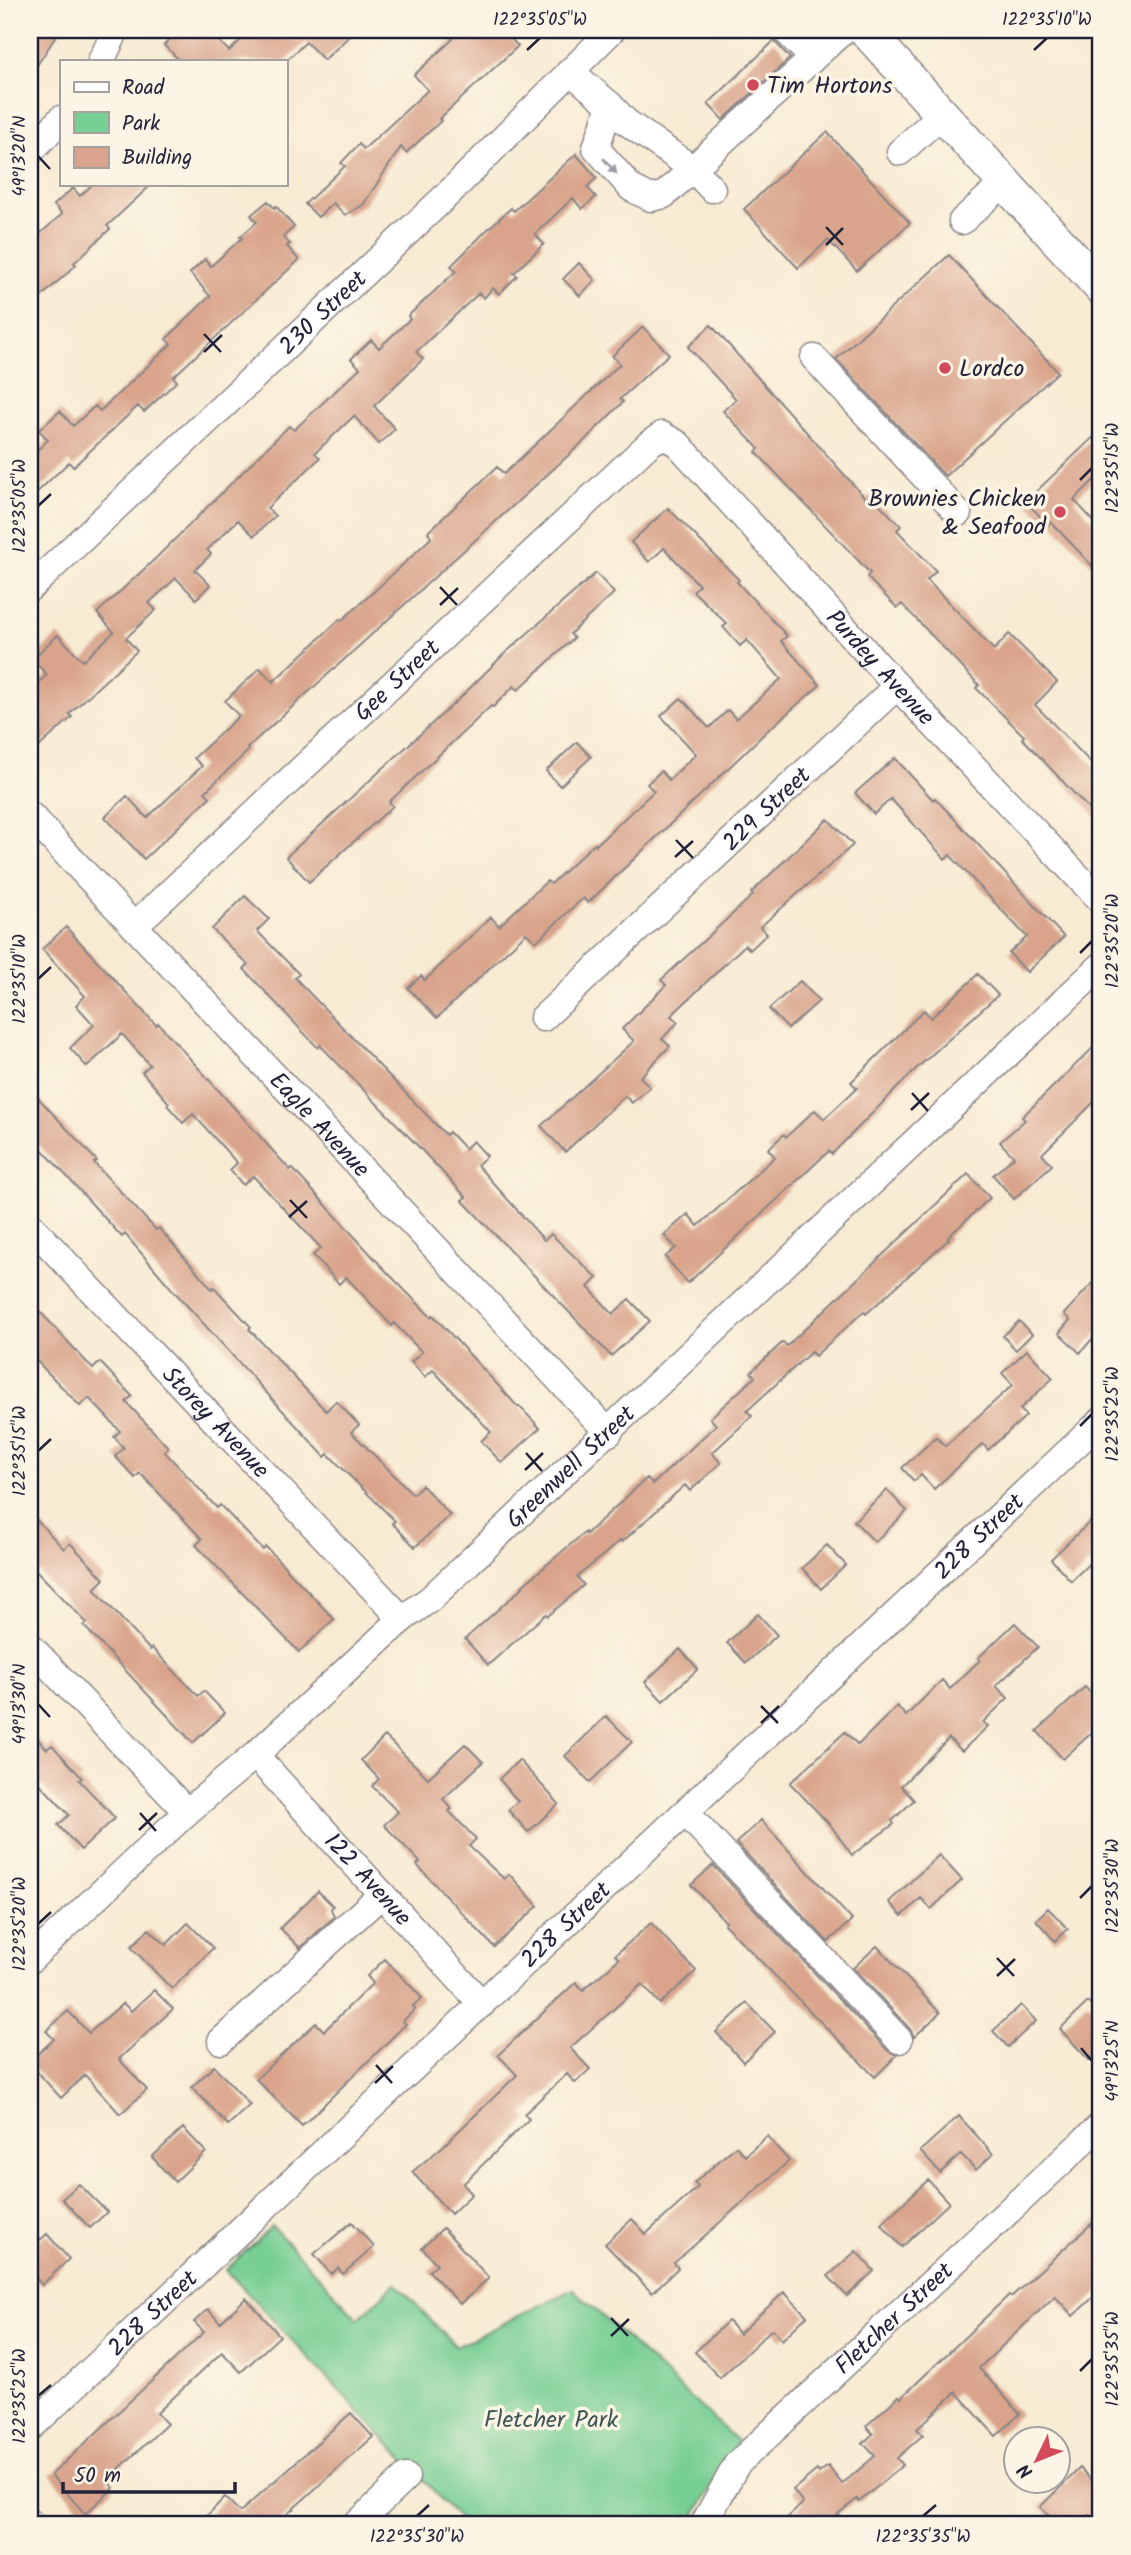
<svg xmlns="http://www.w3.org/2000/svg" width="1131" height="2555" font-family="Kalam,sans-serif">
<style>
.green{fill:#78cf94;stroke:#4d7868;stroke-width:2}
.building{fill:#d9a48b}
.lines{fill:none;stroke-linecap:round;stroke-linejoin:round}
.minor-casing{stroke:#8c8687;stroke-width:29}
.major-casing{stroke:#8c8687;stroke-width:36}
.minor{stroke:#fff;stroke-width:26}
.major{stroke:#fff;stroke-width:33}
.oneway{fill:#9c9ca7}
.ticks{fill:none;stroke:#22223b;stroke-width:2.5}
.poi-dot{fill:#d1495b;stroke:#fcf5e5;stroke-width:2.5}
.labels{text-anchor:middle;stroke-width:7;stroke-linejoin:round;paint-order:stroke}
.poi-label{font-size:24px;fill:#22223b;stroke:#fcf5e5;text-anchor:start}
.street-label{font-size:24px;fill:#22223b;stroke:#fcf5e5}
.park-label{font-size:24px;fill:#3c5656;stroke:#fcf5e5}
.neatline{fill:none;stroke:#22223b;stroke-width:2.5}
.ticks-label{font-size:18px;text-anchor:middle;fill:#22223b}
</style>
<rect width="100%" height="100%" fill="#fcf5e5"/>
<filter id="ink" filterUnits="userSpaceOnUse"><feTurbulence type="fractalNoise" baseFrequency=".0143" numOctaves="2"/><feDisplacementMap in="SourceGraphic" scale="14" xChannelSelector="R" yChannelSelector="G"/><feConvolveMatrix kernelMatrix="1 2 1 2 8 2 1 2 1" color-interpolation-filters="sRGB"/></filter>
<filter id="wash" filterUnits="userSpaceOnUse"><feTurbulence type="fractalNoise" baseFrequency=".00686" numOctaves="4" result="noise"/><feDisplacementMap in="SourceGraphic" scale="28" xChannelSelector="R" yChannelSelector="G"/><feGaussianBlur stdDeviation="1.57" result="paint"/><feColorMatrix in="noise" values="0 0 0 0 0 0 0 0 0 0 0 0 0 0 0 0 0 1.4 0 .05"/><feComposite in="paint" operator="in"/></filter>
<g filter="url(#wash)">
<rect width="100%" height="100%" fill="#f7ebd3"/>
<path class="green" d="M272,2226L358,2319L396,2283L456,2347L573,2289L738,2442L689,2525H465L226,2270Z"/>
<g id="blocks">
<path class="building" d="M30,30H60L30,76Z
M179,30H191L199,38L208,30L229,51L252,30H356L324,60L306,42L286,61H180L164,45Z
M444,30H502L518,46L439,119L441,121L406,153L401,147L363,205L345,215L333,203L318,217L305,204L345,166L341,163L359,144L364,149L428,90L414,75L453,39Z
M774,41L790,58L723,120L708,104Z
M827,132L910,223L857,271L828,240L798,268L744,209Z
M576,154L597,178L587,187L596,197L582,209L573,198L535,234L544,244L514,273L517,276L499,294L493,288L484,298L479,293L416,352L423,359L374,406L395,429L379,444L354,416L315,453L320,458L267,508L275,516L254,536L238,520L207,550L211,554L195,570L210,585L196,599L176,578L149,603L156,610L126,638L137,651L69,714L72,717L30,755V690L47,675L32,659L58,635L83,661L114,632L97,613L156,558L289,426L294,430L360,368L351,359L371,340L379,348L410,319L408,316L456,271L451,266L488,229L511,208L514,211Z
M93,184H152L107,226L110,229L74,263L76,265L30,307V243L62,214L54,205L73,188L80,196Z
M268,201L274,208L276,206L294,227L283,237L290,244L287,246L299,260L173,377L177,381L144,412L138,406L73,467L69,462L30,499V457L48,440L39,430L60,411L73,426L95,406L100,411L171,344L166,339L210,296L190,273L205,259L211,266L242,238L240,237L257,222L251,215Z
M949,255L1058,372L945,476L836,359Z
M579,263L595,280L580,296L563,279Z
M711,325L866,499L870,495L901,526L897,530L936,571L927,580L994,650L1009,634L1057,682L1035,705L1101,773V822L1022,738L1024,736L976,688L979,685L902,604L897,608L867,577L870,573L756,452L759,449L723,411L736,399L688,347Z
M643,327L669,354L620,399L623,402L583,442L247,748L249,750L205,792L210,797L144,859L105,817L127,796L147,818L202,766L194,758L239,716L225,701L260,668L273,682L340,619L342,620L379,587L431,538L428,532L497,467L504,474L620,364L612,356Z
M1101,430V473L1074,500L1101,529V575L1051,522L1048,525L1026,501Z
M668,508L739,580L737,582L787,636L781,641L820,685L767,731L588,903L583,898L536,942L526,933L437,1018L408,988L421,976L425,980L491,917L499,926L547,881L551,884L595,843L596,845L654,791L647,784L661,771L669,780L696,754L661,716L681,698L709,728L728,710L736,719L781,679L747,640L740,646L723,627L727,624L693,591L699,585L664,548L649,562L631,542Z
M596,573L614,593L570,634L574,638L518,690L514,686L493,707L491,706L389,802L393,806L309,882L286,857L460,698L503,655Z
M577,742L591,757L560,786L546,771Z
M895,758L933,800L935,798L1064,937L1027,972L1009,953L1027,937L950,855L945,859L891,799L874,814L855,793Z
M828,819L853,845L760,927L767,934L750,950L745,945L671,1016L678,1022L662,1039L670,1046L640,1077L650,1087L632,1103L625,1096L565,1152L541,1126L634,1041L622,1029L666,985L661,980L753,895L751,893Z
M245,896L269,919L257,931L299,974L295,978L446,1135L449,1132L465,1149L473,1141L487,1156L477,1165L544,1240L551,1234L597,1278L588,1287L613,1314L629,1299L650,1321L611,1356L462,1200L466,1197L417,1145L320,1045L318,1048L244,969L248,965L212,929Z
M66,927L156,1025L158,1023L290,1170L292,1168L385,1270L431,1317L433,1315L518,1407L519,1406L540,1428L502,1463L481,1441L491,1432L433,1370L425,1377L411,1362L422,1352L394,1323L392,1326L346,1277L339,1284L313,1255L321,1248L253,1176L243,1185L230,1170L237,1163L193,1114L183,1123L167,1105L169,1103L142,1072L150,1065L122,1034L87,1067L70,1048L94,1025L76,1005L85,996L42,949Z
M978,974L998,995L916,1069L832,1154L829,1151L688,1283L665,1257L676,1248L664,1235L688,1214L698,1226L775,1157L768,1149L784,1134L786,1137L815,1110L824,1119L857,1088L851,1082L924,1010L931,1018Z
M800,981L819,1001L788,1029L769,1009Z
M1101,1040V1095L1042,1154L1052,1165L1014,1199L993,1175L1014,1157L1000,1142L1025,1120L1022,1117Z
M30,1089L97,1161L94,1163L156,1230L159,1228L212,1289L214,1287L251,1327L249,1329L326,1411L336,1401L359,1425L351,1432L413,1494L422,1485L450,1515L415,1547L392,1523L395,1521L328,1454L325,1457L171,1288L125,1234L122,1237L30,1136Z
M968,1174L990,1198L948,1237L949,1239L866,1314L864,1311L815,1356L811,1352L747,1411L752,1416L712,1453L721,1463L690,1491L685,1485L622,1542L621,1540L577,1577L584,1585L548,1616L546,1614L488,1665L465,1639L523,1587L522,1586L585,1532L586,1534L647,1478L653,1484L716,1425L710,1418L755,1377L751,1372L783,1342L787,1346Z
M1101,1274V1329L1080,1353L1059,1333L1070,1320L1064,1314Z
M30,1301L93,1369L100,1362L132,1396L126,1402L168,1447L164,1451L217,1508L220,1505L263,1550L266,1547L334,1619L299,1652L196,1545L202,1539L140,1473L135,1478L115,1456L124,1448L114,1437L120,1431L89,1398L80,1406L30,1354Z
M1019,1321L1032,1334L1016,1350L1003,1336Z
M1027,1350L1053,1378L1020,1409L1026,1416L988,1450L983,1444L934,1489L921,1475L914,1481L902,1468L936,1437L945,1446L1013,1385L1002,1373Z
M887,1490L907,1511L875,1542L854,1521Z
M1101,1511V1552L1071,1581L1051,1559Z
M30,1513L64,1549L70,1543L104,1579L94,1589L150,1650L152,1648L198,1696L204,1691L225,1713L193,1743L84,1626L87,1623L30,1564Z
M827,1545L846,1565L821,1589L802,1568Z
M758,1614L777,1635L746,1663L727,1643Z
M1015,1623L1038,1647L996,1686L1008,1698L983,1722L988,1726L962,1751L949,1738L901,1786L914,1800L892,1821L894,1824L852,1855L831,1826L790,1783L845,1732L858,1745L897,1706L906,1716L942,1680L950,1689L980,1660L978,1658Z
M680,1649L698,1669L663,1701L645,1682Z
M1085,1687L1101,1704V1724L1063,1759L1037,1731Z
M606,1716L632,1742L590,1782L565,1756Z
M30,1731L47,1749L52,1745L82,1778L79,1780L115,1818L81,1850L58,1825L69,1815L30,1773Z
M385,1736L428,1778L465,1744L483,1762L443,1799L452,1809L449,1811L476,1839L469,1846L504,1879L509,1874L538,1906L494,1947L417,1865L420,1862L384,1825L398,1812L372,1786L379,1779L361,1760Z
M519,1760L559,1804L528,1832L508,1810L518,1801L499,1779Z
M761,1820L852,1920L828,1942L736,1843Z
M939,1855L962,1880L931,1909L921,1898L902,1916L889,1902Z
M713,1865L888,2051L897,2055L875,2077L724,1924L726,1922L691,1885Z
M318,1891L333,1906L331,1909L334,1917L300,1948L280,1928Z
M1048,1908L1068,1929L1055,1941L1036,1920Z
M188,1923L213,1948L172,1989L131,1947L149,1929L166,1945Z
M651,1923L696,1971L660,2004L642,1984L570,2048L590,2069L575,2083L567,2074L524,2114L529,2119L463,2184L472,2194L451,2214L412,2172L441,2148L517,2075L498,2055L576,1982L583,1990L619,1959L615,1955Z
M877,1946L940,2013L914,2037L910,2029L853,1968Z
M385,1959L422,1998L413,2006L415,2009L403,2021L406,2024L302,2126L256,2079L316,2023L324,2031L373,1983L367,1976Z
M154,1990L173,2009L119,2059L147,2090L120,2114L85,2075L61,2098L30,2064V2061L54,2039L46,2031L68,2011L89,2033L123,2003L131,2011Z
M1088,2002L1101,2016V2049L1089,2060L1060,2029Z
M747,2003L775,2032L743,2062L716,2032Z
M1021,2005L1036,2021L1008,2047L993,2031Z
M214,2066L250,2105L228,2125L192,2087Z
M959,2116L993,2154L976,2170L961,2154L940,2173L920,2151Z
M183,2128L206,2152L175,2182L152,2157Z
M767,2136L789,2161L674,2263L678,2268L652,2293L605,2244L632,2219L646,2234L698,2187L694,2183L736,2146L745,2156Z
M928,2180L949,2203L902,2247L881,2224Z
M79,2184L107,2212L90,2228L62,2199Z
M1101,2215V2290L1073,2316L1055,2296L979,2368L1020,2414L996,2436L956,2392L917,2429L923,2435L897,2458L903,2465L859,2502L857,2499L824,2525H780L803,2503L793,2490L817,2470L819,2473L828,2466L842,2484L875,2456L863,2443L873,2434L866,2426L899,2396L901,2398L1009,2295L1011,2297Z
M352,2222L374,2247L343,2274L338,2268L331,2274L314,2254Z
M30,2228L40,2240L47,2234L69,2259L42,2285L30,2272Z
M443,2228L489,2278L460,2304L429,2271L437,2264L422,2248Z
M856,2251L874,2271L847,2296L828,2276Z
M784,2292L807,2316L782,2340L772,2329L720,2378L695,2352L728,2321L739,2334Z
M246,2298L280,2336L241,2372L222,2352L157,2413L167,2424L107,2480L114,2488L85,2514L51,2475L204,2332L194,2322L208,2309L220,2323Z
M351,2413L373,2437L275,2525H198L225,2497L240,2512Z
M1080,2468L1101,2490V2525L1089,2515L1079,2525H1058L1040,2507Z"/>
</g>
</g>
<g filter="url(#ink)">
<use href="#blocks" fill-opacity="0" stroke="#8c8687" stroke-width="2"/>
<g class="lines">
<defs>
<g id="minor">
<path d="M101,61L116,30"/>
<path d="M810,61L844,30"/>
<path d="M570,71L610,105L625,121L693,169L712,189"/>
<path d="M610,105L596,148L631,188L651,198L664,195L810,61L807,52L785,30"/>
<path d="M30,152L61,119"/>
<path d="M900,152L942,114"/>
<path d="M962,221L1005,182"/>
<path d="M814,358L958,513"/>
<path id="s1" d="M30,588L448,194L612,30"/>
<path id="s2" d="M30,815L609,1433"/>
<path id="s3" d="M134,926L649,444L662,435L678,444L897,686L1101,901"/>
<path id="s4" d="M543,1018L897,686"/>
<path id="s5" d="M30,1225L402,1619"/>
<path d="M30,1646L187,1812"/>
<path id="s6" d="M255,1755L482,2004"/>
<path d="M685,1812L899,2040"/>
<path id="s7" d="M30,1960L187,1812L255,1755L402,1619L430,1599L1101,966"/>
<path d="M221,2041L382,1894"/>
<path id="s8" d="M30,2428L1101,1421"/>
<path d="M30,2523L32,2525"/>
<path d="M356,2525L406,2477"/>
<path id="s9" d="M703,2525L737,2464L1101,2125"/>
</g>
<path id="major" d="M865,30L1101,288"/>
</defs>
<use href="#minor" class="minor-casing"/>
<use href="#major" class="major-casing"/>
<use href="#minor" class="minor"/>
<use href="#major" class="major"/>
</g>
<defs><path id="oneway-solid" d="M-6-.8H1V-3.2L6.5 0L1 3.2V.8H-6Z" transform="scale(1.75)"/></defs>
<use class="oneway" href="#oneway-solid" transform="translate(610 166) rotate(49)"/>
</g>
<path class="ticks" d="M527,50L540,38M1034,50L1047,38M38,156L50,169M826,227L843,245M826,245L843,228M204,334L221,352M204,352L222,335M1080,480L1092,468M38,506L51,494M440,587L457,605M440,605L458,588M676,840L693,858M675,857L693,841M1080,953L1092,941M38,979L51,967M912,1093L928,1111M911,1110L929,1093M290,1200L307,1218M289,1217L307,1201M1080,1426L1092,1414M38,1451L51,1439M526,1453L542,1471M525,1470L543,1453M38,1704L50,1717M761,1706L778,1723M761,1723L779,1706M140,1813L156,1831M139,1830L157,1813M1080,1898L1092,1886M38,1924L51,1912M997,1958L1014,1976M997,1976L1015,1959M1081,2048L1092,2061M376,2065L392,2083M375,2083L393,2066M611,2318L628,2336M611,2336L629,2319M1080,2371L1092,2359M38,2396L51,2385M417,2516L429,2505M923,2516L936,2505"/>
<g class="poi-dot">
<circle cx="753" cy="85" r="7"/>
<circle cx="945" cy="368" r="7"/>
<circle cx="1060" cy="512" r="7"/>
</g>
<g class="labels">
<g class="poi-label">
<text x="767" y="93">Tim Hortons</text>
<text x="959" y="376">Lordco</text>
<text x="1046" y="506" text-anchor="end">Brownies Chicken<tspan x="1046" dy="28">&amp; Seafood</tspan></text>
</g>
<g class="street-label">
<text dy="8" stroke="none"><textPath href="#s1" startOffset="402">230 Street</textPath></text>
<text dy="8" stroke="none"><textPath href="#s3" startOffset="1041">Purdey Avenue</textPath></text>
<text dy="8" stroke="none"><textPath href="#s3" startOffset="360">Gee Street</textPath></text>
<text dy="8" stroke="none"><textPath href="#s4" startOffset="306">229 Street</textPath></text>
<text dy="8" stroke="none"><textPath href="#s2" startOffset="424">Eagle Avenue</textPath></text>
<text dy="8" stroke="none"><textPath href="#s5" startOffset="271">Storey Avenue</textPath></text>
<text dy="8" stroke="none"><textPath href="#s7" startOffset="732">Greenwell Street</textPath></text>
<text dy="8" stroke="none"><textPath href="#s8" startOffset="1302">228 Street</textPath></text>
<text dy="8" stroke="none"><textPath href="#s6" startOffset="168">122 Avenue</textPath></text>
<text dy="8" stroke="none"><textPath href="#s8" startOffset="735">228 Street</textPath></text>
<text dy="8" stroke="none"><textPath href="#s8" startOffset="168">228 Street</textPath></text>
<text dy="8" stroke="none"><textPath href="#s9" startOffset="284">Fletcher Street</textPath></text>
</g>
<g class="park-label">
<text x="551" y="2427">Fletcher Park</text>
</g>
</g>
<rect width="1131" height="2555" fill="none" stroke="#fcf5e5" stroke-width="77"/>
<rect x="60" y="60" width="228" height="126" fill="#fcf5e5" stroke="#a5a1a1" stroke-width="2"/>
<rect x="74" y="82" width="35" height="10" fill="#ffffff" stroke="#a5a1a1" stroke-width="2"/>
<text x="122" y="94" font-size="21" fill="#22223b">Road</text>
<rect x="74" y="112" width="35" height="21" fill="#78cf94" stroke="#a5a1a1" stroke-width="2"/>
<text x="122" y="130" font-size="21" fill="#22223b">Park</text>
<rect x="74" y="147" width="35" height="21" fill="#d9a48b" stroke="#a5a1a1" stroke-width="2"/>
<text x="122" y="164" font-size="21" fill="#22223b">Building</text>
<g transform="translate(1037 2460) rotate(227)"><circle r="33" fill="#fcf5e5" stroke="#a5a1a1" stroke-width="2"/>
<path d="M0-5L12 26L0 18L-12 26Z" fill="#d1495b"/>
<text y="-10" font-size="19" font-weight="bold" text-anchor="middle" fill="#22223b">N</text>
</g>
<path d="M63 2482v10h172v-10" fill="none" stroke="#22223b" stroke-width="3.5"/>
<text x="74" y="2482" font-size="21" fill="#22223b" stroke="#fcf5e5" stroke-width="5" paint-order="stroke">50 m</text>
<rect x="38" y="38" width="1054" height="2478" class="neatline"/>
<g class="ticks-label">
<text x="540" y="25">122°35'05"W</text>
<text x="1047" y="25">122°35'10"W</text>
<text transform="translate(19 156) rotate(-90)" y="6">49°13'20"N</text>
<text transform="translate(1112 468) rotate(-90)" y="6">122°35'15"W</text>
<text transform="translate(19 506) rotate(-90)" y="6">122°35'05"W</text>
<text transform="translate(1112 941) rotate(-90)" y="6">122°35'20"W</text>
<text transform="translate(19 979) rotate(-90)" y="6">122°35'10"W</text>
<text transform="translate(1112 1414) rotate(-90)" y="6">122°35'25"W</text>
<text transform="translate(19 1451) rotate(-90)" y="6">122°35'15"W</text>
<text transform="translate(19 1704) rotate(-90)" y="6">49°13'30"N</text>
<text transform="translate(1112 1886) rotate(-90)" y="6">122°35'30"W</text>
<text transform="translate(19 1924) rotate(-90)" y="6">122°35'20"W</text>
<text transform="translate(1112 2061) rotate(-90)" y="6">49°13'25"N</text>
<text transform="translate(1112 2359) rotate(-90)" y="6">122°35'35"W</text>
<text transform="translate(19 2396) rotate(-90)" y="6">122°35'25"W</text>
<text x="417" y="2542">122°35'30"W</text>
<text x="923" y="2542">122°35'35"W</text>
</g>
</svg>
